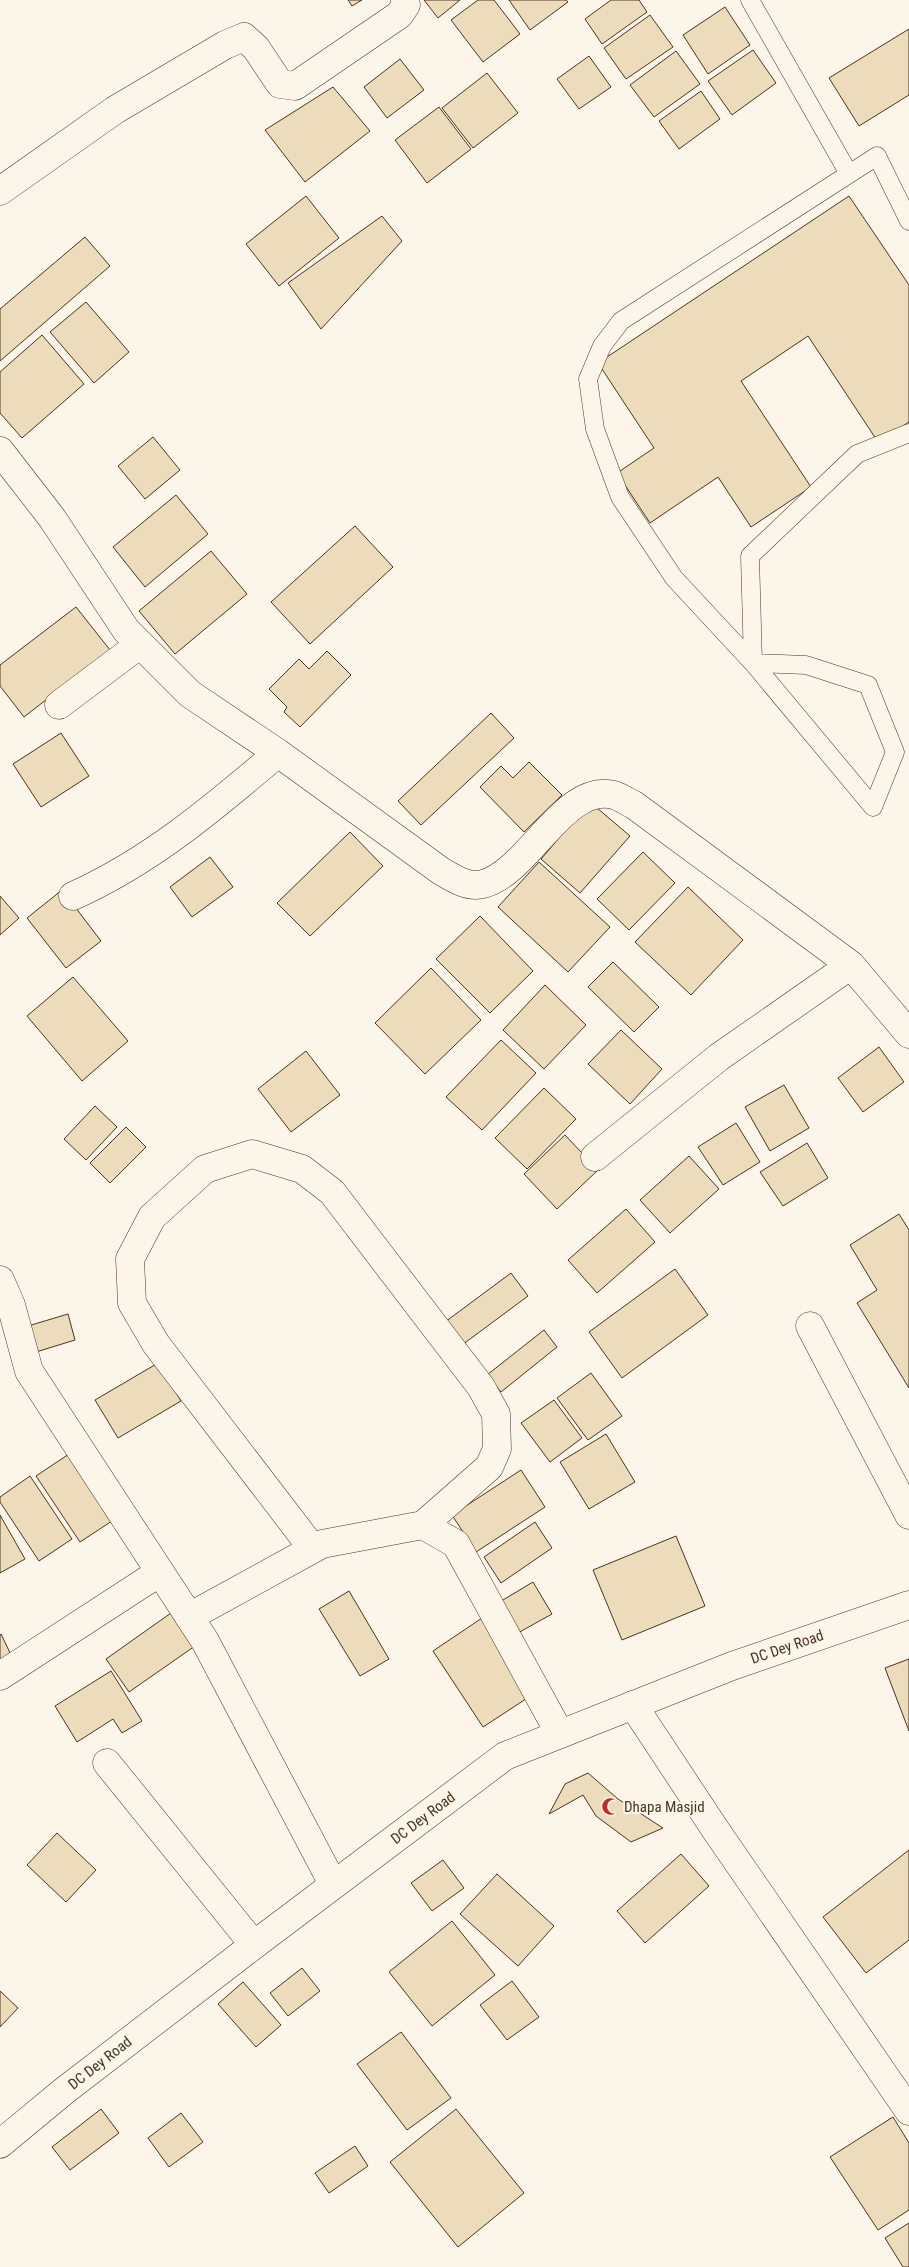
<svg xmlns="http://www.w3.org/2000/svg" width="909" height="2267" font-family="'Roboto Condensed',sans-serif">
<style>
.building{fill:#ecdcbc;stroke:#4a3520}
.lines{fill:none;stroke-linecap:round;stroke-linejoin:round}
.lane-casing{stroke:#4a3520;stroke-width:19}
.street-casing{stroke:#4a3520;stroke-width:29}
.secondary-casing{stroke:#4a3520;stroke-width:29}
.lane{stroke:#fbf6e9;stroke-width:18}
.street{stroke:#fbf6e9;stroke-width:28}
.secondary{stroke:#fbf6e9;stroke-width:28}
.labels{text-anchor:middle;stroke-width:4;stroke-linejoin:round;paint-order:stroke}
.street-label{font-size:15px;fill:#4a3520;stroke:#fbf6e9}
.poi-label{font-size:15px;fill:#4a3520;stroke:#fbf6e9;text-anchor:start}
</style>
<rect width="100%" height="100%" fill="#fbf6e9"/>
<path class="building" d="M348,0H362L352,6Z
M424,0H460L438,18Z
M478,0H494L520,34L483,62L451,20Z
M509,0H566L568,2L530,30Z
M611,0H639L647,12L602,44L585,19Z
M725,7L750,45L708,74L683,35Z
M650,15L673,47L626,79L604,48Z
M909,29V95L859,126L829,78Z
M753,50L776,83L732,115L708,81Z
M676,51L700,84L654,117L630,85Z
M589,56L611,87L579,109L557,79Z
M400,59L424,90L387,118L364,87Z
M487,73L518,113L473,148L442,108Z
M333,87L370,131L305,182L265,130Z
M701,91L720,119L679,149L659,121Z
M439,107L471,149L427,183L395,140Z
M306,196L339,238L279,286L246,244Z
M849,196L909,285V422L878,442L808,336L741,381L811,487L751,527L718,477L650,523L617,473L654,448L598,363Z
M382,216L402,241L321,329L288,283Z
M85,237L110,266L0,361V309Z
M86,302L129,352L94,383L50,332Z
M42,335L84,384L22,438L0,413V372Z
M153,437L180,470L145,499L118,466Z
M176,495L208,534L145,587L113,547Z
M355,526L393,567L310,644L271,602Z
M211,551L247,594L175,654L139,611Z
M76,607L110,650L24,717L0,686V665Z
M327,651L351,675L300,727L284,712L287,707L269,689L299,659L309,669Z
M491,713L514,738L421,825L398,801Z
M61,733L89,776L41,807L13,764Z
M529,762L562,795L524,832L480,787L501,766L513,778Z
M590,802L630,836L580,893L541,859Z
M350,832L383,866L310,936L277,903Z
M643,852L675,883L629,930L597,899Z
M210,857L233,887L192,917L170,887Z
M539,862L610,927L568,972L498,907Z
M688,887L743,940L691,995L635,942Z
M62,890L101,941L66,968L27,918Z
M0,896L19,918L0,935Z
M480,916L533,971L490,1013L436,959Z
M613,962L659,1007L634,1032L588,987Z
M431,968L481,1020L425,1074L375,1023Z
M73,977L128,1041L82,1081L27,1016Z
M545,985L586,1025L544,1069L503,1030Z
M621,1030L662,1069L630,1104L588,1064Z
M501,1040L536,1073L482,1130L446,1097Z
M879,1047L904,1082L863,1112L838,1078Z
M306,1051L340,1095L291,1132L258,1089Z
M784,1085L809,1128L770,1151L745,1107Z
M544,1088L576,1119L527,1169L495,1138Z
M95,1106L117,1127L86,1160L64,1139Z
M736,1123L760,1162L723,1185L698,1147Z
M126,1127L146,1147L110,1183L90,1163Z
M565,1135L598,1170L557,1209L524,1174Z
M807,1143L828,1178L783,1206L760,1172Z
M689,1156L719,1189L670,1233L640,1200Z
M626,1209L655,1242L597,1293L568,1260Z
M899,1214L909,1230V1388L857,1303L877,1290L850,1245Z
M675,1269L708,1315L622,1378L589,1332Z
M511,1273L528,1296L462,1345L445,1322Z
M68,1314L75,1340L36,1352L28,1326Z
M544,1330L557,1347L501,1392L487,1375Z
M158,1363L181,1401L118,1438L95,1400Z
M591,1373L622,1416L588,1440L557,1398Z
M554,1400L582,1438L550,1462L521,1423Z
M606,1434L635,1482L589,1509L560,1462Z
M69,1454L112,1521L80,1542L36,1476Z
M521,1470L545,1507L476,1552L452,1515Z
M30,1476L72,1539L39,1561L0,1502V1497Z
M0,1515L25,1559L0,1573Z
M535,1522L552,1548L501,1583L484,1557Z
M676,1536L705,1606L622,1640L593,1570Z
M533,1582L552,1614L516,1634L498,1603Z
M349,1591L389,1659L360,1676L319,1609Z
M171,1613L195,1646L129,1692L106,1659Z
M482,1618L532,1695L483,1727L433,1651Z
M1,1634L13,1659L0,1665V1635Z
M909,1659V1731L885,1668Z
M111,1671L142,1721L122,1733L113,1719L77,1742L55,1706Z
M588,1773L618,1799L663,1828L631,1842L596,1816L583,1795L549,1814L565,1784Z
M57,1833L96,1870L66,1902L27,1865Z
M909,1850V1940L866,1973L823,1917Z
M681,1854L709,1886L645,1943L617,1911Z
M443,1860L464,1888L432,1911L411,1883Z
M497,1874L554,1926L518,1966L460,1914Z
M452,1921L495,1975L432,2026L389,1972Z
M302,1968L320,1991L288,2016L270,1993Z
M512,1981L539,2017L507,2040L480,2005Z
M243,1982L281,2025L256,2047L218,2004Z
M0,1991L18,2008L0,2027Z
M401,2032L451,2098L407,2130L357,2064Z
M101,2109L119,2133L70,2170L52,2147Z
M456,2109L524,2193L458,2247L390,2162Z
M181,2113L203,2142L169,2167L148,2138Z
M893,2117L909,2143V2210L878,2230L830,2157Z
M355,2146L368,2166L329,2193L315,2173Z
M909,2223V2267H903L885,2238Z"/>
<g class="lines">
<defs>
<path id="lane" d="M750,0L849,174
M909,221L877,156L621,321L602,346L588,379L595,429L620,497L674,578L753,663L873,807L895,752L868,685L806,665L753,663L750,556L857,454L909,433"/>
<path id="street" d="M0,191L115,110L225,45L244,37L256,48L280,84L295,86L399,15L406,5L405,0
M0,451L52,518L126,630L190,694L278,753L441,871C453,878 468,888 483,884C529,872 564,782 614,795C620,797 628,802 634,805L851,965L909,1034
M59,705L139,645
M73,896C151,861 213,808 278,753
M595,1157L719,1057L851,965
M0,1280L11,1305L29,1371L205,1641L333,1884
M810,1326L909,1515
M313,1549L156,1344L132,1303L130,1259L152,1217L205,1169L252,1154L302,1169L332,1192L481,1387L496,1414L497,1449L489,1467L423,1525
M189,1617L322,1544L423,1525L456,1544L560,1734
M0,1676L160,1572
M633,1705L715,1829L909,2111
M107,1763L254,1945"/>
<path id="secondary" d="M0,2144L64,2091L254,1945L505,1756L732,1666L909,1605"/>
</defs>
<use href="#lane" class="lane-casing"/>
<use href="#street" class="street-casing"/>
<use href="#secondary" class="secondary-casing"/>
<use href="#lane" class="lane"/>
<use href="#street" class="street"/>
<use href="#secondary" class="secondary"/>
</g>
<defs>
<symbol id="mosque-bare" viewBox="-9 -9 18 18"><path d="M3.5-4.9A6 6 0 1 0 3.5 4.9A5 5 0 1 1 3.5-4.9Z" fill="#c62828" stroke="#fbf6e9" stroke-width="2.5" paint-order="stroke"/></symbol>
</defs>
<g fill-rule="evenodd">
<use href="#mosque-bare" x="598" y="1794" width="25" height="25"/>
</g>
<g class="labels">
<g class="street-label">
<text transform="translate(787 1647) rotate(-19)" y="5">DC Dey Road</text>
<text transform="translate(423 1818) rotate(-37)" y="5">DC Dey Road</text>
<text transform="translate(100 2063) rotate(-38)" y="5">DC Dey Road</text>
</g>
<g class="poi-label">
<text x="624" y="1812">Dhapa Masjid</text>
</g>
</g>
</svg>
